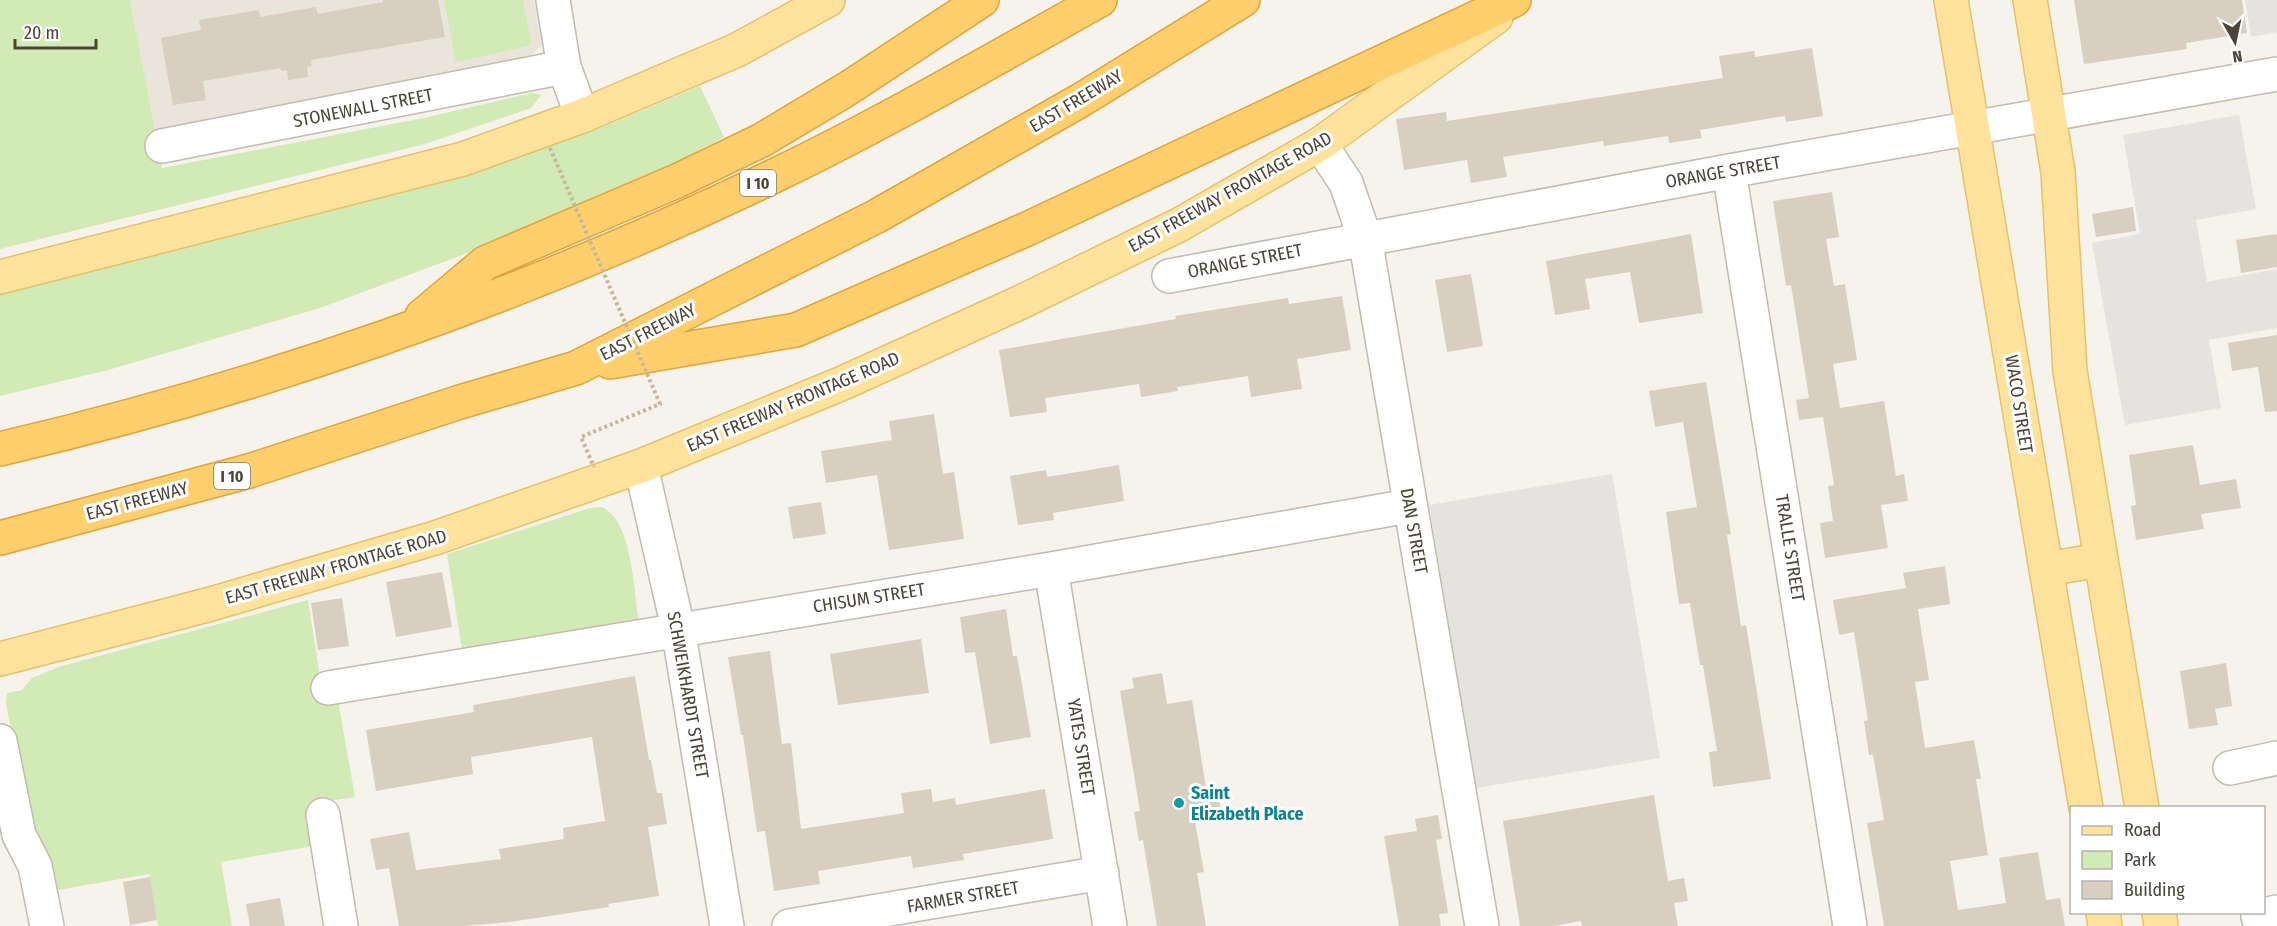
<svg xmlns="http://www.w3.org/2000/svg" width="2277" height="926" font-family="'Fira Sans Condensed',sans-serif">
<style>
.residential{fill:#eae5da}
.green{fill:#d2eab5}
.parking{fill:#e5e3e0}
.building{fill:#d8cfc1}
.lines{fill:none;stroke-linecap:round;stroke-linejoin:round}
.minor-casing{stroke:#c2bbae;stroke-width:36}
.major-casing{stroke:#e6c16a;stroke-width:36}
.highway-casing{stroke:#e0a43c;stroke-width:36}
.minor{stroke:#fff;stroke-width:33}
.major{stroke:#ffe39c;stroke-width:33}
.highway{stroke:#ffcf6e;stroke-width:33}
.path-bridge{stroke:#c4b79f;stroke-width:4;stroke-dasharray:3 3;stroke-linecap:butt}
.culture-dot{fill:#0f9aa8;stroke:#fff;stroke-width:2}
.labels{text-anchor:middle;stroke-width:6;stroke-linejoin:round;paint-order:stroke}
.shield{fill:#fff;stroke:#817c74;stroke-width:1.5}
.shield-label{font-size:16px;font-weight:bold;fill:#4b4439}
.street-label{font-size:18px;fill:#4b4439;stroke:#fff}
.culture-label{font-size:18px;font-weight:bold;fill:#0d838f;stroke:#fff;text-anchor:start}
</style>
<rect width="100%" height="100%" fill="#f6f3ec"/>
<path class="residential" d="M130,0H534L542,46L522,62L155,135Z"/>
<path class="green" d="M0,0H130L162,168L424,118L532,93L541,95L531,108L425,144L0,249Z
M444,0H523L531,42L529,46L456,62Z
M700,86L724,137L619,192L532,229L320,308L108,370L0,396V294L470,174L588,133Z
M602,507C633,522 633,588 639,620L463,656L447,554L590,508Z
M308,600L322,690L338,700L355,797L309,804L314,846L221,862L232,926H158L149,874L58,890L51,858L29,826L6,704L7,693L22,690L32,678L58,667Z"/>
<path class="parking" d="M2245,0H2277V32L2251,37Z
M2239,115L2256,209L2196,220L2207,282L2277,269V328L2209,340L2221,408L2125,425L2092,243L2140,234L2123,135Z
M1612,474L1660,758L1476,788L1429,505Z"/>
<path class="building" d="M383,0H438L445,37L311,60L312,66L307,67L308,77L288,80L287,70L281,71L280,68L203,81L206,100L173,105L161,38L201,30L199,20L259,10L260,17L316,7L318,14L383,2Z
M2074,0H2242L2247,33L2186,43L2187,49L2084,64Z
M1812,48L1823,116L1786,122L1785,116L1700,130L1702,138L1669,143L1668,136L1604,146L1603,141L1503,157L1507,177L1471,183L1467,160L1404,170L1396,119L1446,112L1447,121L1723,78L1719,56L1754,51L1755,57Z
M1832,192L1839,237L1826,239L1834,286L1845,284L1857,360L1833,364L1840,408L1884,401L1896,476L1904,474L1908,501L1881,505L1888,548L1825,558L1820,523L1833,521L1828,486L1834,485L1823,417L1799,420L1796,400L1809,398L1791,285L1786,286L1773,201Z
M2133,207L2136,231L2096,237L2092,214Z
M1691,234L1703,313L1639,323L1630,272L1585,279L1590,309L1555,315L1546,261Z
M2277,234V267L2241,273L2236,240Z
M1471,274L1483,346L1447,352L1435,280Z
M1342,296L1351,350L1297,359L1302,389L1251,397L1248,376L1177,387L1178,391L1141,397L1139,384L1045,398L1047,412L1010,417L999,350L1176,319L1175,316L1288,298L1289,304Z
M2277,335V411L2265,412L2258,367L2232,371L2228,343Z
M1706,382L1731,534L1727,535L1741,626L1746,625L1771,779L1713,787L1709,752L1717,751L1703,665H1700L1690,603L1679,604L1666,512L1697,507L1683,422L1655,427L1649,391Z
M934,414L943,474L954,472L964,539L889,550L877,475L826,483L821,451L892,440L889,421Z
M2193,445L2200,485L2236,479L2241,508L2201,514L2204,529L2136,540L2131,506L2136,505L2129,455Z
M1119,465L1124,501L1053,513L1054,520L1018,525L1010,476L1046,470L1047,477Z
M821,502L826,534L793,539L788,507Z
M1945,566L1950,604L1918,609L1929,680L1915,682L1925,748L1974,740L1981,779H1976L1988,855L1950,861L1958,910L2006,903L1999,858L2038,852L2046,900L2060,898L2065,926H1884L1867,823L1884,820L1873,755H1869L1864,721L1868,720L1854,632L1839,635L1833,600L1906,588L1903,573Z
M442,572L452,627L396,637L386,582Z
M342,598L349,646L318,650L311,603Z
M1006,609L1013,656H1017L1031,737L990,744L975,652L965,653L960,617Z
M921,639L929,693L838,705L830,654Z
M770,651L782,744L791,743L801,829L904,813L901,793L931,789L933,802L955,798L956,805L1045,789L1053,839L963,854L964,860L913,868L911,856L818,871L820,884L774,891L765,831L757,832L743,735H741L728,657Z
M2226,663L2232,706L2215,709L2218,725L2189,729L2180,671Z
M1162,673L1167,704L1192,700L1207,794L1218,792L1222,817L1195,822L1204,872L1197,873L1206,926H1157L1143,840L1139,841L1134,812L1140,811L1120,691L1134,688L1132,678Z
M635,676L649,760H651L657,793H662L667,824L648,827L659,896L608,904L609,907L510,922L463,926H399L389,868L376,870L370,839L409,832L416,870L501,859L499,849L564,839L563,828L605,821L592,737L471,757L473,774L376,791L366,730L474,712L473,705Z
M1654,795L1668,881L1684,878L1688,901L1674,903L1678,926H1582L1581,921L1554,926H1520L1503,821Z
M1438,815L1442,839L1436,840L1448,913L1439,914L1441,926H1399L1384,836L1417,831L1415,819Z
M150,877L157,920L130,925L123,882Z
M280,898L285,926H250L246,904Z"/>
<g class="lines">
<defs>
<path id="minor" d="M553,0L564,67L582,116
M1320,144L1346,183L1365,238L1482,926
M162,146L564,67
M1729,171L1850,926
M1169,276L1729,171L2277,74
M641,466L678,628L727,926
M1051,569L1110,926
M328,688L1051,569L1409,506
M0,741L19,835L35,866L47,926
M2230,768L2277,758
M323,815L341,926
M789,926L1102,873
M2261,926L2258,916L2277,912"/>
<path id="major" d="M1951,0L2086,808
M2030,0L2058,172L2070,371L2142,808
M0,277L463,159L582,116L737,50L828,0
M2046,569L2101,560
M0,659L211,604L435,538L641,466L843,383L1019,303L1179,225L1320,144L1496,17
M2103,912L2105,926
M2159,912L2161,926"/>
<path id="highway" d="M422,316L485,263L677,181L762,140L847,89L982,0
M610,362L796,330L1027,229L1514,0
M0,449C269,386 530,294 778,174C888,121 994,59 1100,0
M0,538L249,471L460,402L576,368L877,216L1081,100L1243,0"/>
</defs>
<use href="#minor" class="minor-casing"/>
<use href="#major" class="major-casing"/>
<use href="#highway" class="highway-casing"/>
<use href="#minor" class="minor"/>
<use href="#major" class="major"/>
<use href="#highway" class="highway"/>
<path class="path-bridge" d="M550,148L660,404L581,437L594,467"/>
</g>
<circle class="culture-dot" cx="1179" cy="803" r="6"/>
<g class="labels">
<g class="shield">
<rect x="740" y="170" width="36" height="26" rx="4.5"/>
<rect x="214" y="463" width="36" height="26" rx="4.5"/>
</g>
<g class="shield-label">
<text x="758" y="189">I 10</text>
<text x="232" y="482">I 10</text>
</g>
<g class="street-label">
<text transform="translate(1076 101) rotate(-31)" y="6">EAST FREEWAY</text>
<text transform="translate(363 108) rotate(-11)" y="6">STONEWALL STREET</text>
<text transform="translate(1723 172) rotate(-10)" y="6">ORANGE STREET</text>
<text transform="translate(1230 192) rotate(-29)" y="6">EAST FREEWAY FRONTAGE ROAD</text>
<text transform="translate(1245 261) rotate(-11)" y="6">ORANGE STREET</text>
<text transform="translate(648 332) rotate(-27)" y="6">EAST FREEWAY</text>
<text transform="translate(793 402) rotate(-23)" y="6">EAST FREEWAY FRONTAGE ROAD</text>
<text transform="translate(2019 404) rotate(81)" y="6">WACO STREET</text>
<text transform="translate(137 501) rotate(-15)" y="6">EAST FREEWAY</text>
<text transform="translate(1414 531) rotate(80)" y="6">DAN STREET</text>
<text transform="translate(1790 548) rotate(81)" y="6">TRALLE STREET</text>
<text transform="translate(336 567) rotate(-16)" y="6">EAST FREEWAY FRONTAGE ROAD</text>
<text transform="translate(869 598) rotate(-9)" y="6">CHISUM STREET</text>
<text transform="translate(688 695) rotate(80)" y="6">SCHWEIKHARDT STREET</text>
<text transform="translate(1081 747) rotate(81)" y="6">YATES STREET</text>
<text transform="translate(963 897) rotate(-10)" y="6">FARMER STREET</text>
</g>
<g class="culture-label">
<text x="1191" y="799">Saint<tspan x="1191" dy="21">Elizabeth Place</tspan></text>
</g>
</g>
<rect x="2070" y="806" width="195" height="108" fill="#ffffff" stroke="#b7b4b0" stroke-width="1.5"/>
<rect x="2082" y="826" width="30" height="9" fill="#ffe39c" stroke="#b7b4b0" stroke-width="1.5"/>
<text x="2124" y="836" font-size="18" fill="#4b4439">Road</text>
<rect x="2082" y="851" width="30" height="18" fill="#d2eab5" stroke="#b7b4b0" stroke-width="1.5"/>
<text x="2124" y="866" font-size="18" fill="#4b4439">Park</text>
<rect x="2082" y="881" width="30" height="18" fill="#d8cfc1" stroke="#b7b4b0" stroke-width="1.5"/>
<text x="2124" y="896" font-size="18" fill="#4b4439">Building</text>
<g transform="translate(2235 42) rotate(171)" stroke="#ffffff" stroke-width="4.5" paint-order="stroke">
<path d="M0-4.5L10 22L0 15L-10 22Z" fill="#4b4439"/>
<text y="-9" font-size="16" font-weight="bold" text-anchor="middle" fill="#4b4439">N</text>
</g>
<path d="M15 39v9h81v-9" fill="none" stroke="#4b4439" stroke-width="3"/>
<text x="24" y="39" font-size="18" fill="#4b4439" stroke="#ffffff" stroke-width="4.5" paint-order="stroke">20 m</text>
</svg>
